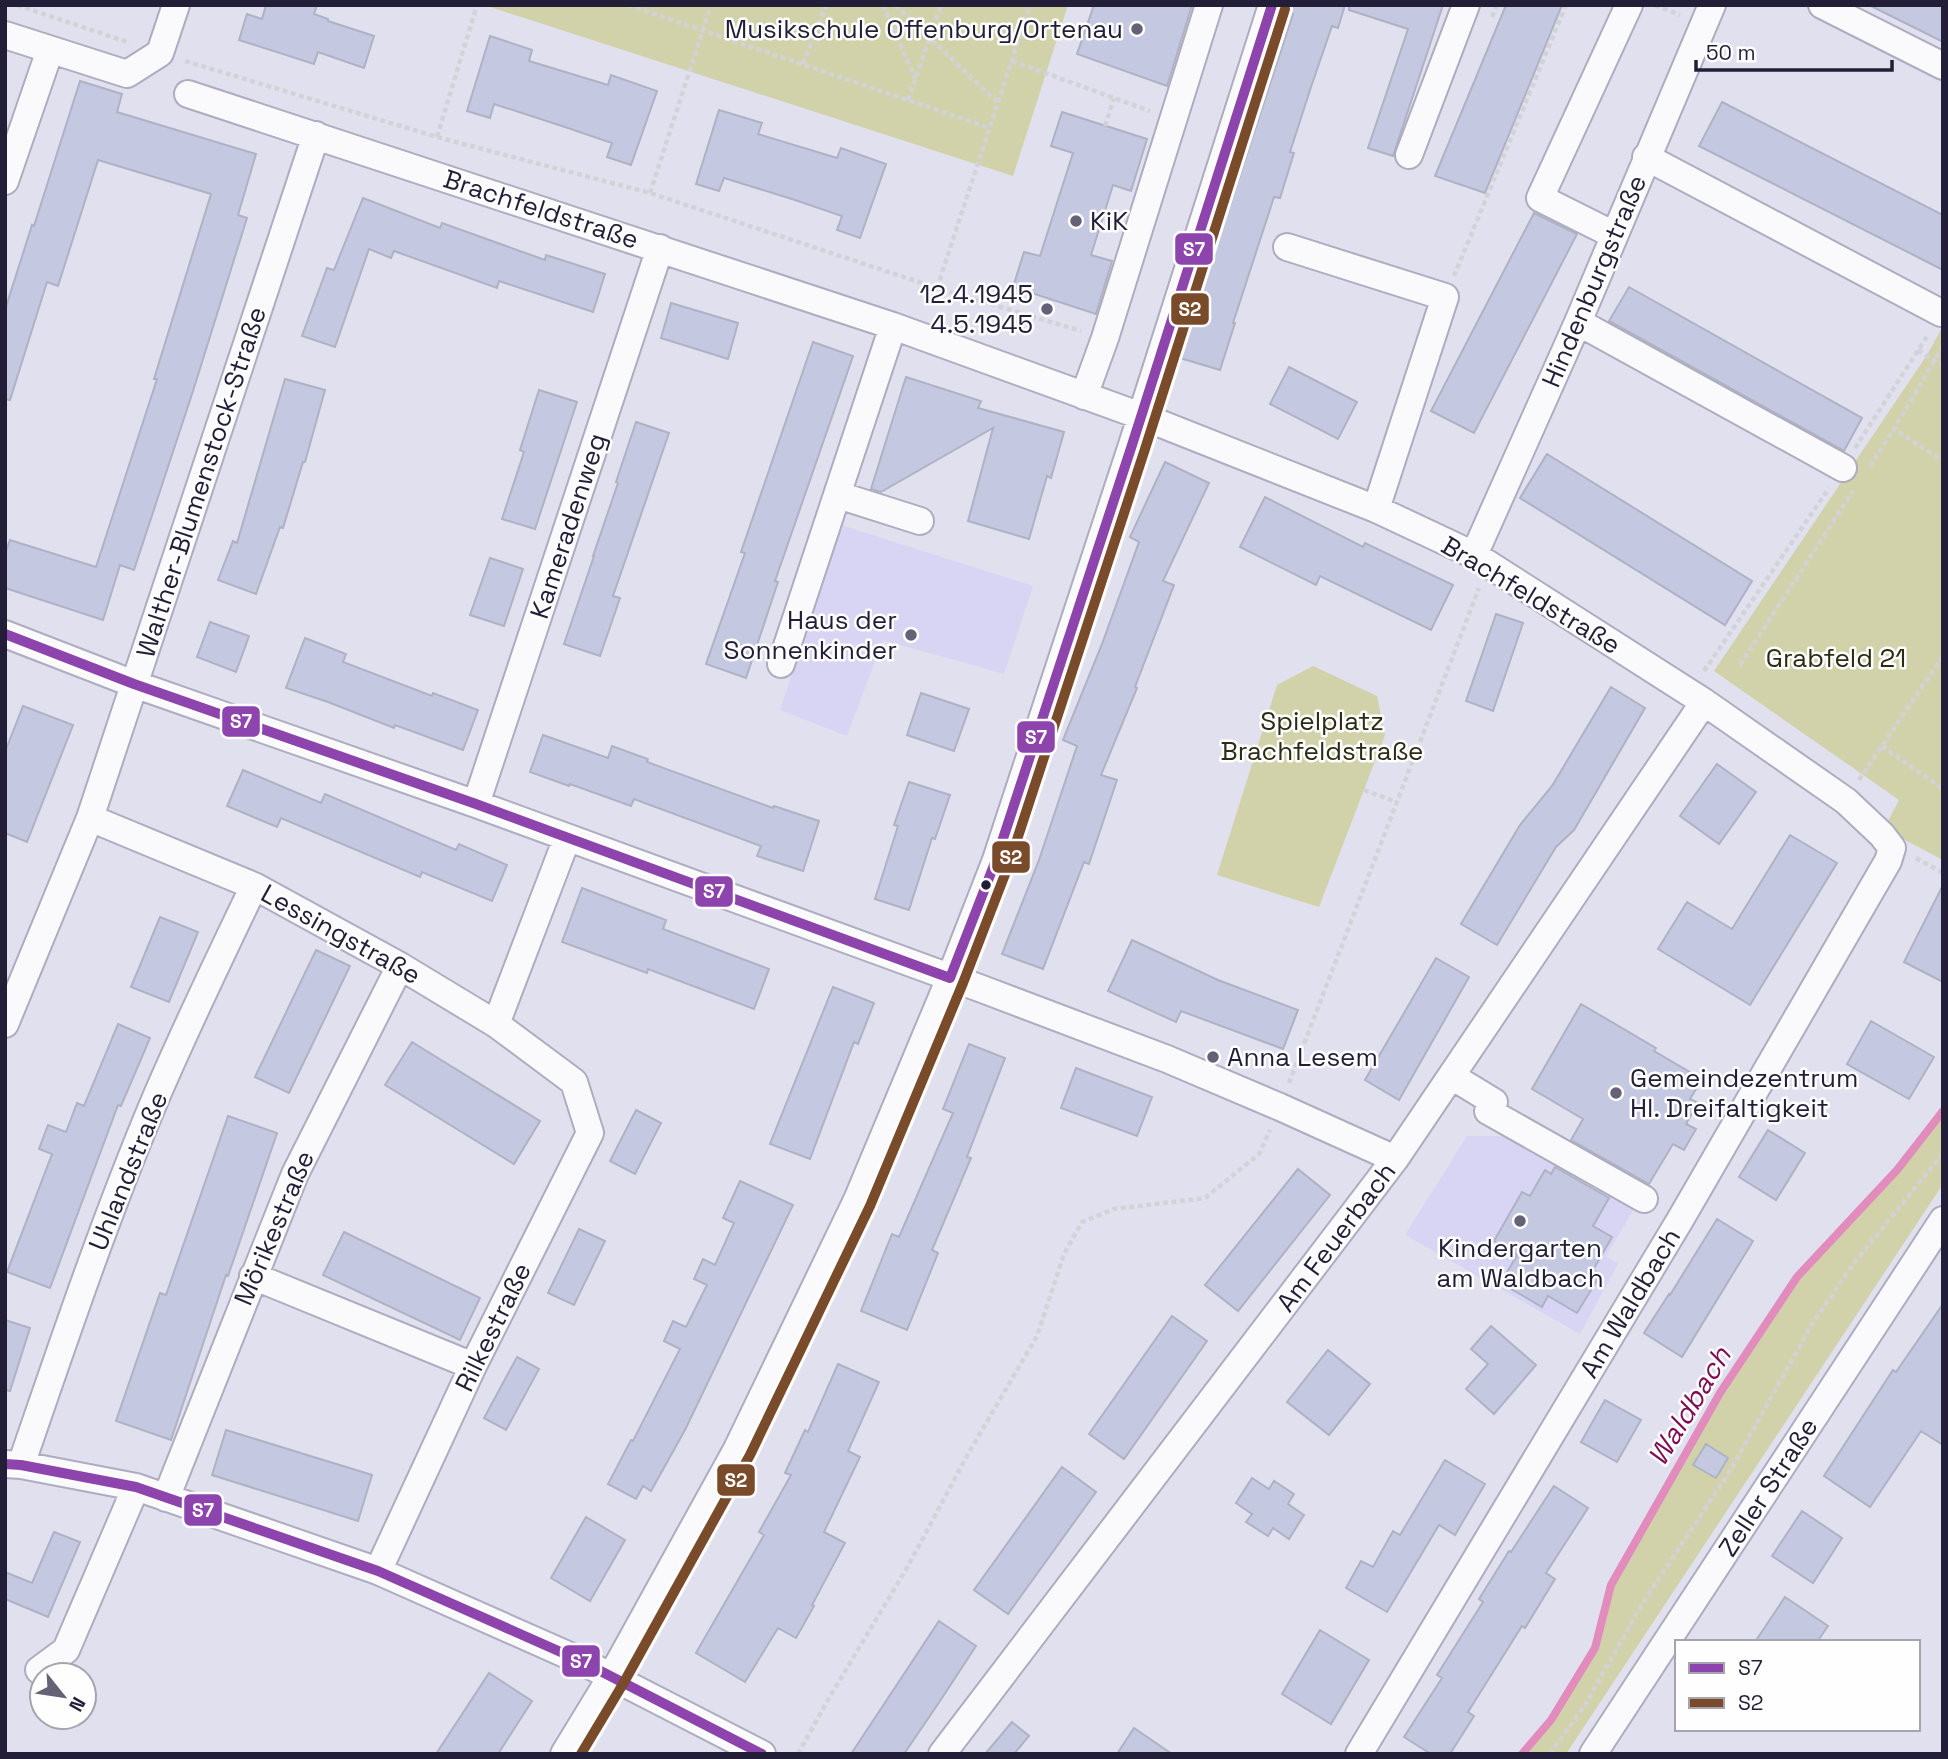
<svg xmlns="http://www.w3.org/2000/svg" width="1948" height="1759" font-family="'Space Grotesk',sans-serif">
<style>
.built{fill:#d8d4f4}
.green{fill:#d1d2a9}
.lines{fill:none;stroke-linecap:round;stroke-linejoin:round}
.stream{stroke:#e28cbd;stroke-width:8}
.building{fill:#c4c8e0;stroke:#afb2c4;stroke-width:2}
.minor-casing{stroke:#aeacbf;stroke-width:30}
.path{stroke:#d3d2d7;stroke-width:4.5;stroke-dasharray:5 3.5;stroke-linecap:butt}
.minor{stroke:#fafafd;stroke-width:26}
.bus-1-casing{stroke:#fefefe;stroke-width:16}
.bus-2-casing{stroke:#fefefe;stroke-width:16}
.bus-1{stroke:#8e44ad;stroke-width:10}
.bus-2{stroke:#7a4b2a;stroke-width:10}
.poi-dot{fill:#656277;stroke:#fefefe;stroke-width:2.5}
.bus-dot{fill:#221e37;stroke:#fefefe;stroke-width:2.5}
.labels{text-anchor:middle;stroke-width:5;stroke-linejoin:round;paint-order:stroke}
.poi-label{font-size:26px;fill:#221e37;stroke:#fefefe;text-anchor:end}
.street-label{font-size:26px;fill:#221e37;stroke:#fefefe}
.park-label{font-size:26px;fill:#2c2c15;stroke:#fefefe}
.water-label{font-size:28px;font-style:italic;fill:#7f0c53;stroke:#fefefe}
.line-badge{stroke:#fefefe;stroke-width:2.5}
.badge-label{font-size:19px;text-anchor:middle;font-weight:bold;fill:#fff}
</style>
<rect width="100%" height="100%" fill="#e1e0ef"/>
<path class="built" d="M841,525L1033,586L1004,674L883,640L847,736L780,710Z
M1467,1136H1509L1636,1206L1606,1256L1618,1264L1580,1334L1405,1235Z"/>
<path class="green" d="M484,5H1068L1013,176Z
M1943,326V860L1884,829L1899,800L1714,671L1927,355Z
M1313,666L1377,696L1385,735L1319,907L1217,875L1277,685Z
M1943,1111V1184L1566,1754H1522L1551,1720L1595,1648L1611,1585L1720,1393L1797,1277L1897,1170Z"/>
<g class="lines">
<path class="stream" d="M1522,1754L1551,1720L1595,1648L1611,1585L1720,1393L1797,1277L1897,1170L1943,1111"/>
</g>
<path class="building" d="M266,5H317L314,14L328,19V21L374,36L364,68L318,52L314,64L239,40L247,14L262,19Z
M1094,5H1192L1167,86L1077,54Z
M1287,5H1345L1338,28L1332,26L1311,87L1290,152L1294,153L1280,198L1274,197L1233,323H1235L1220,370L1180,358L1293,14L1286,12Z
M1349,5H1443L1393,156L1368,148L1408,29L1349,10Z
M1506,5H1562L1485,193L1435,176Z
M1869,5H1943V42Z
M490,36L532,50L529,61L608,85L611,75L657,91L631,165L607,157L612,143L562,126L494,104L490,118L467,111Z
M80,81L122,94L117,112L256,154L238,215L247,218L193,391L134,570L120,565L103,620L5,588V554L10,540L96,567L157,379H154L211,194L98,160L58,286L47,282L10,400L5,399V310L32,225L34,226Z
M1722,102L1943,215V270L1699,146Z
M719,110L762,123L758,134L837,158L841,148L886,164L860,238L837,230L842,216L792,199L724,178L719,191L696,184Z
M1062,112L1147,139L1131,191L1113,185L1091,255L1112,261L1096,314L1013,287L1024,252L1040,256L1073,153L1051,146Z
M363,198L440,228L442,223L545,260L546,255L605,274L593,312L499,281L497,288L394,251L391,258L369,249L335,347L302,336L327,268L334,270Z
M1534,213L1577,234L1474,433L1431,411Z
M1629,287L1862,418L1844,451L1609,321Z
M671,303L738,323L728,359L661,338Z
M813,342L853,356L775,581L778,582L746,678L706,664L745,553L741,552Z
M1289,367L1357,402L1338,439L1270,404Z
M906,377L981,401L978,408L1064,432L1051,478L1047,476L1029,539L968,521L993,428L881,492L871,489Z
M285,379L325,390L305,462H303L283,528L280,527L256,594L218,580L233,541L237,543Z
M539,390L577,402L535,529L502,519L524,452L520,450Z
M636,422L669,433L613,596L620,598L600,656L564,644L594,556H593L618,483L616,482Z
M1547,454L1752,581L1725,625L1520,498Z
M1165,462L1209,483L1163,581L1174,585L1135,687L1137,688L1101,775L1117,780L1089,864L1084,862L1043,969L1002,954L1039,860L1077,746L1063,740L1102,644L1139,542L1130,537Z
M1265,497L1363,547L1365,543L1453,585L1431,630L1320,576L1316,585L1240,547Z
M490,558L523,569L504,626L470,615Z
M1496,614L1523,623L1493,711L1466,701Z
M210,622L249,636L236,672L197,657Z
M305,638L346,654L343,662L432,696L433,693L478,710L463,750L395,725L394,728L328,702L286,688Z
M1611,687L1645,708L1574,830L1556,847L1497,945L1461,924L1520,825L1552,786Z
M921,693L969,709L954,751L907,735Z
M23,706L73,725L27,842L5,833V752Z
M543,735L608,758L612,746L648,759L647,762L773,808L774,806L819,821L803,871L757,856L761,846L634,799L631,806L570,784L569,786L530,772Z
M1717,764L1756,792L1719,844L1680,816Z
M243,770L321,803L325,794L456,850L459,844L507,865L492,901L422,872L420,877L281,818L277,827L227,806Z
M909,782L950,795L935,839L932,838L909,910L875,899L898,826L894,825Z
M1790,835L1837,863L1750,1005L1658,949L1687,902L1732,929Z
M1943,885V982L1904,962Z
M582,888L666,920L663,929L769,969L754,1009L648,969L647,973L562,942Z
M160,917L198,932L169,1002L131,987Z
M1132,940L1218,980L1298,1010L1283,1049L1181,1011L1176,1022L1108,991Z
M316,950L350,966L289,1093L255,1077Z
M1436,958L1469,977L1399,1100L1365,1080Z
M833,987L874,1003L858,1044L854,1042L810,1159L770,1144Z
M1581,1004L1656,1048L1654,1051L1702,1079L1690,1099L1698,1103L1686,1124L1696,1129L1684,1150L1673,1144L1649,1184L1571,1140L1583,1119L1532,1089Z
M1871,1021L1934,1057L1909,1099L1847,1064Z
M118,1024L150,1038L121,1106L118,1105L50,1288L7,1272L52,1154L39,1149L48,1125L66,1132L77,1103L84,1106Z
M412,1042L540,1121L514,1164L385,1085Z
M969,1044L1005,1058L967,1157L971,1158L932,1250L938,1253L907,1330L861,1311L892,1234L899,1237L953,1113L943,1109Z
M1076,1068L1152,1097L1137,1136L1061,1108Z
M636,1110L661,1123L635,1174L610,1161Z
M228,1116L277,1133L228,1276L226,1275L171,1440L116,1421L160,1293L166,1295Z
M1768,1130L1805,1153L1776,1200L1739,1177Z
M1555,1167L1609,1198L1593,1226L1612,1237L1593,1270L1601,1274L1577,1313L1548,1296L1542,1307L1501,1283L1517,1255L1494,1241L1522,1192L1530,1196L1545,1170L1551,1174Z
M1298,1169L1330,1195L1238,1311L1205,1285Z
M740,1181L793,1205L685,1430L651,1491L643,1486L636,1499L608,1484L631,1440L633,1441L680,1349L664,1341L673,1321L686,1327L707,1285L694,1279L703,1259L715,1265L734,1223L723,1218Z
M1717,1219L1753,1241L1682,1357L1644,1333L1669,1294L1670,1295Z
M579,1229L605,1241L574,1305L548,1293Z
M344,1232L480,1298L460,1340L323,1275Z
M1943,1304V1445L1921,1431L1870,1507L1824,1476L1893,1370L1896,1372Z
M1172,1316L1207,1341L1124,1459L1089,1434Z
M5,1320L30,1328L10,1391L5,1390Z
M1491,1326L1536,1365L1494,1414L1466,1389L1488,1364L1471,1349Z
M1328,1350L1370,1384L1329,1435L1287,1402Z
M517,1357L539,1369L506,1430L484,1418Z
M838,1364L879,1382L848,1451L860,1457L824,1532L845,1543L812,1605L814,1606L796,1638L778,1628L745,1682L696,1653L764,1535L759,1532L791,1475L785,1473L805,1430L808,1432Z
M1605,1400L1641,1420L1617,1462L1581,1442Z
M226,1430L372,1475L358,1521L212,1475Z
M1706,1444L1728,1458L1716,1478L1693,1465Z
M1445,1460L1485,1484L1455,1535L1439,1525L1387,1612L1346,1588L1361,1561L1373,1567L1393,1531L1400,1535Z
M1062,1467L1096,1492L1008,1614L974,1590Z
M1252,1478L1269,1489L1274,1481L1294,1494L1288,1504L1304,1515L1289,1539L1273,1528L1268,1536L1246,1522L1252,1514L1236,1503Z
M1554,1486L1588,1508L1546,1573L1555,1579L1525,1628L1522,1626L1468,1712L1474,1716L1450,1754H1431L1404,1737L1442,1678L1437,1675L1483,1602L1479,1599L1509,1551L1511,1552Z
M1802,1511L1842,1538L1813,1583L1772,1556Z
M586,1517L625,1540L590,1601L551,1578Z
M54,1532L80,1542L48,1617L5,1599V1572L32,1583Z
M1785,1597L1828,1626L1817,1642H1755Z
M939,1621L976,1646L942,1698L904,1754H851Z
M1320,1630L1369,1660L1331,1724L1282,1694Z
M489,1673L532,1701L498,1754H436Z
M1012,1722L1029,1736L1014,1754H985Z
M1134,1728L1172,1754H1117Z"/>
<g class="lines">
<defs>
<path id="minor" d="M1822,5L1943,66
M5,35L127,74L160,53L176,5
M188,94L893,326L1141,416L1376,509L1474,555L1704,702L1846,801L1882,835L1892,848L1888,861L1680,1220L1359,1754
M1409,155L1466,5
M1646,157L1941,313
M5,181L50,50
M1614,235L1540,198L1629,5
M1287,247L1445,297L1376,509
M1578,322L1843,468
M1084,396L1105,338L1209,5
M838,495L920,521
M1474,555L1578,322L1712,5
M5,634L134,684L476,804L982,989L1167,1059L1280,1107L1395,1159
M781,664L893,326
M476,804L660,248
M90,818L254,886L400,966L496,1024L574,1082L590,1133L473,1366L378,1571
M5,1024L90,818L316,135
M496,1024L567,838
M1453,1077L1494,1102L1488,1111L1644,1199
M253,1276L473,1366
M5,1464L21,1465L136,1487L378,1571L581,1661L762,1754
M21,1465C63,1343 104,1221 154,1102C185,1029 220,957 254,886
M166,1498L295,1174L400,966
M39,1670L66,1650L136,1487
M564,1754L611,1677L737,1449L857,1200L950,978L996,860L1132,445L1272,5
M942,1754L1395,1159L1704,702
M1593,1754L1943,1220"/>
</defs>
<use href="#minor" class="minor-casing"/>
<path class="path" d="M17,5L130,43
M628,5L990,128
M883,5L915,78
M895,5L998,103
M1655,5L1680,15
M1492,17L1497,5
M185,61L437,137L650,193L937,288L1081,331
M1012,61L1150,111
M803,64L826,5
M908,100L941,5
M1105,126L1114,98
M437,137L477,5
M650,193L711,5
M1454,276L1566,5
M937,288L1030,5
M1943,346L1894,429L1943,461
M1918,350L1943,366
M1855,448L1928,335
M1870,466L1894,429
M1740,665L1853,491
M1704,671L1829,488
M1882,746L1943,789
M1859,780L1943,656
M1364,790L1396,802
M1916,858L1943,873
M1289,1083L1479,588
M798,1754L829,1698L908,1566L968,1454L1037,1336L1064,1254L1082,1222L1114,1209L1205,1198L1259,1154L1270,1130
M1550,1754L1585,1705L1644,1601L1730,1471L1812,1324L1852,1266L1943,1153"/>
<use href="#minor" class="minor"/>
<defs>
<path id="bus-1" d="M5,634L134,684L476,804L950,978
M950,978L996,860L1132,445L1272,5
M5,1464L21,1465L136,1487L378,1571L581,1661L762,1754"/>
<path id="bus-2" d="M581,1754L623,1684L750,1455L870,1206L963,983L1009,864L1145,449L1285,9"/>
</defs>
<use href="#bus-1" class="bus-1-casing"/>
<use href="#bus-2" class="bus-2-casing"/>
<use href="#bus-1" class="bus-1"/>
<use href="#bus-2" class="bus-2"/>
</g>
<g class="poi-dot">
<circle cx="1137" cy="29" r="7"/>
<circle cx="1076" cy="221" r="7"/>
<circle cx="1047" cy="309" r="7"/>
<circle cx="911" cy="635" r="7"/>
<circle cx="1213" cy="1057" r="7"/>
<circle cx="1616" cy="1093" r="7"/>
<circle cx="1520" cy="1221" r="7"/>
</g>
<circle class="bus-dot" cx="986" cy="885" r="6"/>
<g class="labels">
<g class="poi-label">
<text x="1123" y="38">Musikschule Offenburg/Ortenau</text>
<text x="1090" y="230" text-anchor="start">KiK</text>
<text x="1033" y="303">12.4.1945<tspan x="1033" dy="30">4.5.1945</tspan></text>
<text x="897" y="629">Haus der<tspan x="897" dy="30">Sonnenkinder</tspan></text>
<text x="1227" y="1066" text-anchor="start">Anna Lesem</text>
<text x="1630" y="1087" text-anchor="start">Gemeindezentrum<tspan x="1630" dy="30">Hl. Dreifaltigkeit</tspan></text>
<text x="1520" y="1257" text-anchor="middle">Kindergarten<tspan x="1520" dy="30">am Waldbach</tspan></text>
</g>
<g class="street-label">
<text transform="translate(541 209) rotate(18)" y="9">Brachfeldstraße</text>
<text transform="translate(1594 281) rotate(-67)" y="9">Hindenburgstraße</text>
<text transform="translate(201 482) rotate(-72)" y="9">Walther-Blumenstock-Straße</text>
<text transform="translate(568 526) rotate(-72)" y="9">Kameradenweg</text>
<text transform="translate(1531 595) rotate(31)" y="9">Brachfeldstraße</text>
<text transform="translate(341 934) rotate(29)" y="9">Lessingstraße</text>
<text transform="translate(128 1171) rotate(-68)" y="9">Uhlandstraße</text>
<text transform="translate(274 1228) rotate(-67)" y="9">Mörikestraße</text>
<text transform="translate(1336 1237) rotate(-53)" y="9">Am Feuerbach</text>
<text transform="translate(1630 1303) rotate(-59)" y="9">Am Waldbach</text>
<text transform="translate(493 1327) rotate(-64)" y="9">Rilkestraße</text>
<text transform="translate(1768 1487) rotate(-57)" y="9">Zeller Straße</text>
</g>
<g class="park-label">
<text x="1836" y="667">Grabfeld 21</text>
<text x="1322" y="730">Spielplatz<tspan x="1322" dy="30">Brachfeldstraße</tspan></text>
</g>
<g class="water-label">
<text transform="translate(1689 1406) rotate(-59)" y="10">Waldbach</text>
</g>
</g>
<g class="line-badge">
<rect x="1174" y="232" width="40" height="34" rx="7" fill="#8e44ad"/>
<rect x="1170" y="292" width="40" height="34" rx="7" fill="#7a4b2a"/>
<rect x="221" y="705" width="40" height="33" rx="7" fill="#8e44ad"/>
<rect x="1016" y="720" width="40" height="34" rx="7" fill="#8e44ad"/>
<rect x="991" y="840" width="40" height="34" rx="7" fill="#7a4b2a"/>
<rect x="694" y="875" width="40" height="33" rx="7" fill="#8e44ad"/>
<rect x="716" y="1463" width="40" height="34" rx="7" fill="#7a4b2a"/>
<rect x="183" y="1493" width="40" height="34" rx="7" fill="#8e44ad"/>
<rect x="561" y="1644" width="40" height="34" rx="7" fill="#8e44ad"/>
</g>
<g class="badge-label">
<text x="1194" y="256">S7</text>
<text x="1190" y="316">S2</text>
<text x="241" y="728">S7</text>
<text x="1036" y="744">S7</text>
<text x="1011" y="864">S2</text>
<text x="714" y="898">S7</text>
<text x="736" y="1487">S2</text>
<text x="203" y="1517">S7</text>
<text x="581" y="1668">S7</text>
</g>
<rect width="1948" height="1759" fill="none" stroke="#221e37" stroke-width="14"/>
<rect x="1675" y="1640" width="245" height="91" fill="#fefefe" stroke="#a6a4ae" stroke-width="2"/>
<rect x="1689" y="1663" width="35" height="10" fill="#8e44ad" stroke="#a6a4ae" stroke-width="2"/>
<text x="1738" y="1675" font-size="21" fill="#221e37">S7</text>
<rect x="1689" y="1698" width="35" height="10" fill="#7a4b2a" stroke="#a6a4ae" stroke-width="2"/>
<text x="1738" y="1710" font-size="21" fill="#221e37">S2</text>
<g transform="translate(63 1696) rotate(120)"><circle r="33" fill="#fefefe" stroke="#a6a4ae" stroke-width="2"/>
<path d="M0-5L12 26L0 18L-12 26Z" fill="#656277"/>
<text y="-10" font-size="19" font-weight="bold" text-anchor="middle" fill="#221e37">N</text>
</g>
<path d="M1696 60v10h196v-10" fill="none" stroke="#221e37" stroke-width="3.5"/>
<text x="1706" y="60" font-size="21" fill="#221e37" stroke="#fefefe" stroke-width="5" paint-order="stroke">50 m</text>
</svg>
